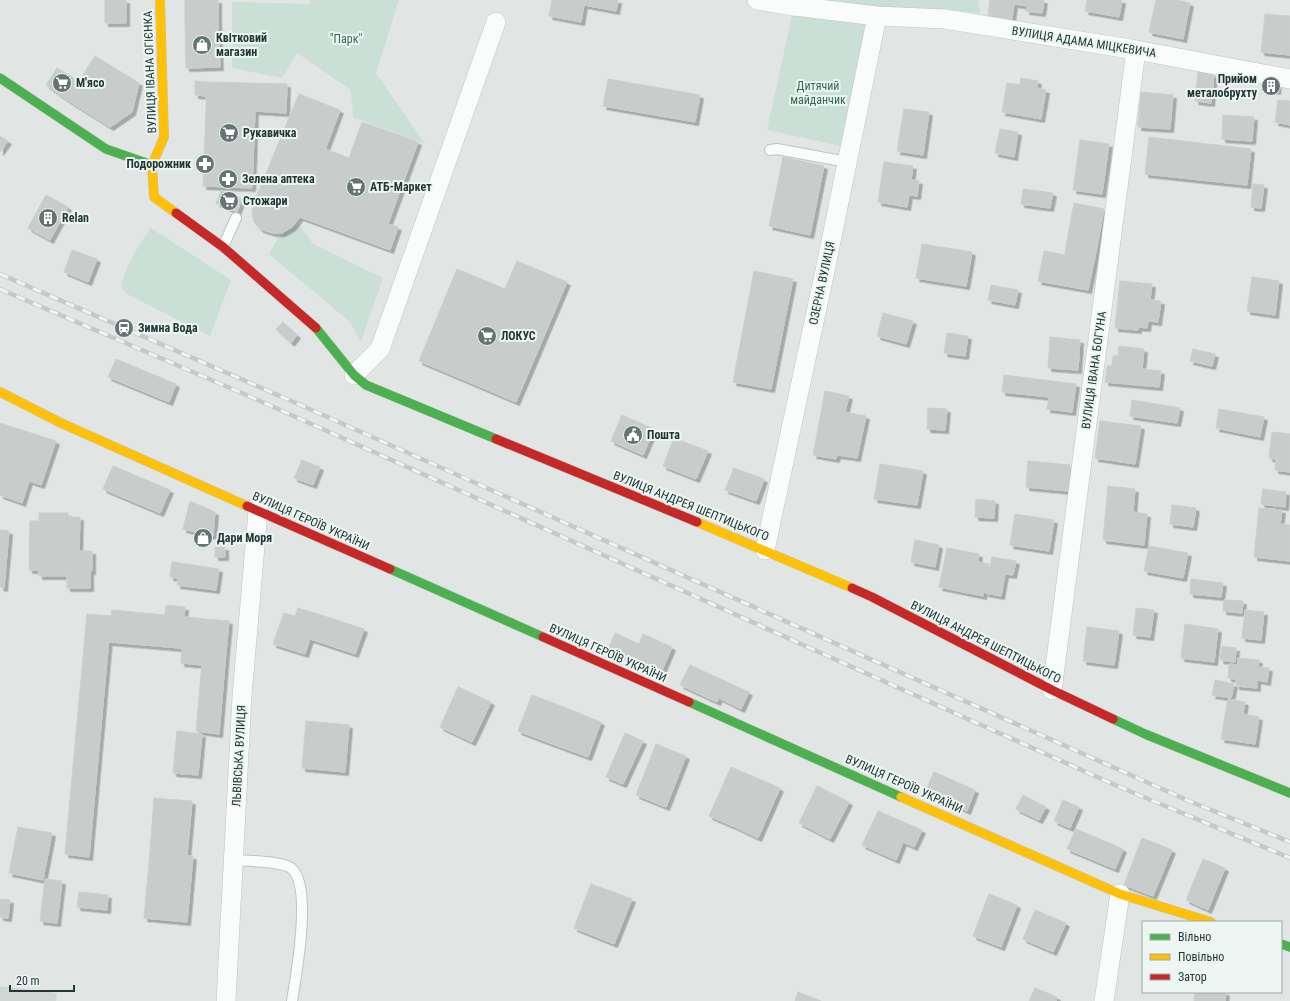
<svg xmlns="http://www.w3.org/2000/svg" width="1290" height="1001" font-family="'Roboto Condensed',sans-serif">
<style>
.built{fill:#cfd7d5}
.green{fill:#cadfd5}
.building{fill:#c8cdcc;stroke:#cacfce;filter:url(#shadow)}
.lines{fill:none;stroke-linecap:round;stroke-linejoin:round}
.lane-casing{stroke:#bec3c2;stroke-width:12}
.street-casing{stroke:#bec3c2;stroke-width:20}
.fast-casing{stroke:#bdc4c2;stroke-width:10}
.slow-casing{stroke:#bdc4c2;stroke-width:10}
.jam-casing{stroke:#bdc4c2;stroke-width:10}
.lane{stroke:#fafbfb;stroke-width:10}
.street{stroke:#fafbfb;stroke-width:19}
.fast{stroke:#4caf50;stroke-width:9}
.slow{stroke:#ffc107;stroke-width:9}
.jam{stroke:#c62828;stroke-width:9}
.rail-casing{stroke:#c5c9c9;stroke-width:4.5}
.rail{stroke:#eef6f3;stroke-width:3;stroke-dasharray:9;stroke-linecap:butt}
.labels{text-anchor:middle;stroke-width:4;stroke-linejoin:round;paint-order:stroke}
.poi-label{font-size:12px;font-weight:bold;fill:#213736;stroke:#eef6f3;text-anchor:start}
.park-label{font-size:12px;fill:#2e6b52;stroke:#eef6f3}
.street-label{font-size:12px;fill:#213736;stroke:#eef6f3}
</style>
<defs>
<filter id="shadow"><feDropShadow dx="3.5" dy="3.5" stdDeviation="0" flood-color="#0004"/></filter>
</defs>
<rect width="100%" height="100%" fill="#e1e6e5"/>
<path class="built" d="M0,986L57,993L56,1001H0Z"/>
<path class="green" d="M310,0H399L376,73L425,144L353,117L351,90L297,53L282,78L232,68V2L310,4Z
M820,0H978L980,13L855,5Z
M794,6L877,16L850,148L767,130Z
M299,224L313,244L383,278L361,342L350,322L269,254L279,236Z
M151,228L231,280L210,336L125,293L121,285C127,265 138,245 151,228Z"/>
<path class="building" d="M105,0H126V23H105Z
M185,0H218V21L185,22Z
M552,0H618L616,11L584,5L581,22L549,16Z
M990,0H1044L1042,13L1026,11L1027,6L1014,4L1012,19L988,16Z
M1087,0H1122L1119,17L1085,11Z
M1156,0H1176L1190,3L1183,39L1149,32Z
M1265,14L1290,16V55L1261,52Z
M218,21L220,67L186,68L185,22Z
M95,56L139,83L132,112L110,127L67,100Z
M57,68L79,81L67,100L46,85Z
M1198,72L1214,74L1211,103L1195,101Z
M1021,78L1038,81L1037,88L1046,90L1041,119L1002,112L1007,83L1020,85Z
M608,79L700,95L695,122L603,106Z
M195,81L207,82V96L195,95Z
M207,82L287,84L286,113L255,111L252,188L203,186Z
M1264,82L1278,84L1277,91L1263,89Z
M1141,92L1173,95L1170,129L1138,127Z
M299,94L340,110L300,217L292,227L282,233H272L260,229L254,222L252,213L254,202Z
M1278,100L1290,101V125L1275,122Z
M904,109L929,112L923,155L897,151Z
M1223,115L1254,117L1252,141L1222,139Z
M362,122L418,142L388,224L398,227L390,250L300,217L325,149L349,158Z
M1000,129L1018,132L1014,157L995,153Z
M0,136L8,141L0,152Z
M1149,137L1251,149L1247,185L1145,174Z
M1080,140L1109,144L1102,194L1073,190Z
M783,157L824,166L810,235L769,226Z
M884,162L913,166L911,180L919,181L917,196L909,195L907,207L878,202Z
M1253,184L1264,185L1261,208L1251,207Z
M1023,189L1053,193L1050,208L1021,204Z
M221,191L242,199L237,212L216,203Z
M46,195L68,207L50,240L28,228Z
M1074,203L1104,209L1097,247L1067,241Z
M1067,241L1097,247L1088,290L1038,281L1044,251L1065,255Z
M922,244L972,252L966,286L916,278Z
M72,250L97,259L88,282L64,272Z
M517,261L567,282L516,402L419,361L457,269L505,289Z
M754,271L793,279L771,389L733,382Z
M1252,277L1279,281L1275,315L1247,311Z
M1120,281L1152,284L1150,300L1161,301L1158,322L1148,321L1147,328L1138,327V330L1115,328Z
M991,285L1018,290L1015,305L988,300Z
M883,313L913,321L906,344L877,336Z
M283,322L297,335L291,343L276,329Z
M947,333L968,336L965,356L944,353Z
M1050,337L1080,340L1078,370L1048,368Z
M1119,346L1144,349L1142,369L1161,371L1159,387L1105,382L1107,366H1112L1113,356H1118Z
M1193,349L1215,354L1212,366L1190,361Z
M116,359L176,384L169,402L108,377Z
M1004,375L1076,384L1072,412L1047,409L1049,397L1002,392Z
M825,391L849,396L845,412L866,416L857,458L837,455L836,459L813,455Z
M1132,400L1180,408L1177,423L1130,416Z
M928,408L947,409L945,430L927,429Z
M1219,409L1264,417L1260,437L1216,428Z
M622,415L654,429L643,455L611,441Z
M1100,421L1141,426L1135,464L1095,458Z
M0,423L56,441L41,485L29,481L22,503L0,495Z
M1272,432L1290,434V472L1275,470L1276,459L1269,458Z
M674,438L708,451L696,479L663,466Z
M302,460L320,467L313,485L294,478Z
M1028,461L1070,465L1068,491L1026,487Z
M880,464L923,471L917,505L874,499Z
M113,466L170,490L160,513L103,489Z
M734,468L764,479L756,501L725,490Z
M1108,486L1135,489L1133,512L1147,514L1144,545L1103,540Z
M1263,489L1286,492L1285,507L1261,504Z
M976,499L995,501L994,518L975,517Z
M190,501L215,512L213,536L183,529Z
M1172,505L1196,508L1193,527L1170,524Z
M1259,508L1282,510L1280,524L1290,525V561L1254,557Z
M39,513H68V517H80L79,551H92V571H67V576H39V570H29L30,521H39Z
M1015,514L1054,520L1049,551L1010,545Z
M0,530L9,531L4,588L0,587Z
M915,540L939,545L935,567L911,562Z
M1149,546L1188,553L1183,578L1144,571Z
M215,547H225V557H215Z
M947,548L979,554L978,562L989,564L983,596L939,587Z
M992,557L1016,561L1013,575L1005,574L1001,596L985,593Z
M172,562L180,563L178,578L170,577Z
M180,563L219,569L216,590L177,585Z
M67,571H90V588H67Z
M1191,579L1223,583L1221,597L1190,594Z
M1224,600L1243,601L1242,613L1223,611Z
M166,605L185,607L184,617L229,621L226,652L109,642L112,610L165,615Z
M298,608L318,614L305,654L273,644L284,613L295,616Z
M1136,608L1154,610L1150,637L1133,635Z
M1245,610L1264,612L1261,640L1242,638Z
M87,614L111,616L89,857L65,854Z
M318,614L364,629L355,654L310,639Z
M1185,624L1218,629L1214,662L1181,658Z
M1087,627L1119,631L1114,665L1083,661Z
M615,633L639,644L643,634L672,647L661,673L608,649Z
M1222,646L1236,648L1235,662L1220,660Z
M182,649L203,651L202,665L181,663Z
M203,651L226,652L219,734L196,731Z
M1238,658L1259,660L1258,667L1269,668L1267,682L1257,680V688L1236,686V679L1228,678L1229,664L1238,665Z
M690,665L749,692L741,709L719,698L717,702L680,685Z
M1215,680L1234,684L1231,698L1212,695Z
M458,687L491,702L472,742L440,727Z
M532,695L561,706L547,742L518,731Z
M1228,699L1245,702L1243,714L1259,717L1255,744L1221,739Z
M561,706L601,722L588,757L547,742Z
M306,721L349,725L345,772L302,768Z
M177,731L202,734L198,775L173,773Z
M625,733L643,741L623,784L606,777Z
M656,744L686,756L666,807L636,795Z
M731,767L757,778L735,827L709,816Z
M934,772L975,790L967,811L925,792Z
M757,778L780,788L758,838L735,827Z
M817,786L849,802L830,839L799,823Z
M1023,795L1046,807L1039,820L1016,809Z
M154,798L192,801L187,856L150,852Z
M1063,800L1079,807L1070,828L1054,821Z
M878,811L922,830L914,847L903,842L896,860L862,845Z
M18,827L52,833L43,880L9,873Z
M1076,829L1123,849L1115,869L1067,849Z
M1142,838L1172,850L1153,896L1124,885Z
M150,852L193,856L187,922L144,918Z
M1203,859L1225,868L1208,910L1186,900Z
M45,879L62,881L57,923L40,921Z
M591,884L632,899L614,944L574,928Z
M79,892L108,895L107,910L77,907Z
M989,894L1017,905L1001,947L973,936Z
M0,899L10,900L8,918L0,917Z
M1035,910L1066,923L1053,952L1023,939Z
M1035,988L1057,997L1056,1001H1029Z
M798,992L821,1001H795Z
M1195,992H1226L1225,1001H1194Z"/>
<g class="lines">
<defs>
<path id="lane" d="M770,150L777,149L847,162
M223,247L236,218
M233,860C246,861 282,861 291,868C313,885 296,976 292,1001"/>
<path id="street" d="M757,0L794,6L877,16L945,19L1136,50L1290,79
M354,375L380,349L496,22
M765,550L826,266L877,16
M1052,690L1136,50
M226,1001L242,696L258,511
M1104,1001L1120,894"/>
<path id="fast" d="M0,78L106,149L152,165
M316,328L354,375L366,385L496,439
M390,569L543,637
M689,702L901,797
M1113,719L1145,734L1290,793
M1281,944L1290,947"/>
<path id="slow" d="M160,0L164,137L152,165L154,197L176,213
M0,392L61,423L247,506
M697,522L852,588
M901,797L1120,894L1211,922"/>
<path id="jam" d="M176,213L223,247L316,328
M496,439L697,522
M247,506L390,569
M852,588L872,597L1052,690L1113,719
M543,637L689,702"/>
</defs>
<use href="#lane" class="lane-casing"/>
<use href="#street" class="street-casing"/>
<use href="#fast" class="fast-casing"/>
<use href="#slow" class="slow-casing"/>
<use href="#jam" class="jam-casing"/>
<use href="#lane" class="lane"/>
<use href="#street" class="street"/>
<use href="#fast" class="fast"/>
<use href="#slow" class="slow"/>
<use href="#jam" class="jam"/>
<defs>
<path id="rail" d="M0,274L296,403L1189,801L1290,842
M0,289L258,400L1115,785L1290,858"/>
</defs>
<use href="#rail" class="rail-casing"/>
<use href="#rail" class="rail"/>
</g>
<defs>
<symbol id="shop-disc" viewBox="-11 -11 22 22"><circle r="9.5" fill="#647473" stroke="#eef6f3"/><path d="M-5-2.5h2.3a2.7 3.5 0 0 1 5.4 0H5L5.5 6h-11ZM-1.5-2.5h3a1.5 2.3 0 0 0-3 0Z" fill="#fff"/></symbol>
<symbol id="supermarket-disc" viewBox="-11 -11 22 22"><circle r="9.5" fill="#647473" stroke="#eef6f3"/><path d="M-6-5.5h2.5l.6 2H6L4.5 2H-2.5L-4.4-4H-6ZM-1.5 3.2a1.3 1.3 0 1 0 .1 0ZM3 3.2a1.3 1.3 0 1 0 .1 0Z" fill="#fff"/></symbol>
<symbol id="building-disc" viewBox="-11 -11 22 22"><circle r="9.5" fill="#647473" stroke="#eef6f3"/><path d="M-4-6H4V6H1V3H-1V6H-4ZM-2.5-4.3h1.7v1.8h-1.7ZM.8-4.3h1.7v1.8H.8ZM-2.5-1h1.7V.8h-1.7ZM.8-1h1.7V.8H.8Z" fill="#fff"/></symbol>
<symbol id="pharmacy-disc" viewBox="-11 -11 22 22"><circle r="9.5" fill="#647473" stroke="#eef6f3"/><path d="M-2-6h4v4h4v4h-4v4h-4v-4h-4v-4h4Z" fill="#fff"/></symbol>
<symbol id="station-disc" viewBox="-11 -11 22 22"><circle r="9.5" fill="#647473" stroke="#eef6f3"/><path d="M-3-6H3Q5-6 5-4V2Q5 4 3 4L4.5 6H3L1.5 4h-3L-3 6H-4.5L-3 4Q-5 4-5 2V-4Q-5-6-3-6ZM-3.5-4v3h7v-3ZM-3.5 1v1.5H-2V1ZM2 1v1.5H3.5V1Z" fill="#fff"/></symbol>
<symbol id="civic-disc" viewBox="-11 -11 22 22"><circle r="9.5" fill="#647473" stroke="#eef6f3"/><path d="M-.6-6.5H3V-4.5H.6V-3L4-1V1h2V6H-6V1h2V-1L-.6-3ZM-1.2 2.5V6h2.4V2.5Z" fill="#fff"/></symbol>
</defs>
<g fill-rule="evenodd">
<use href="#shop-disc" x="191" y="34" width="22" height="22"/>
<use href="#supermarket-disc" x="51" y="72" width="22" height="22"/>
<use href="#building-disc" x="1260" y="75" width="22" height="22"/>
<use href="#supermarket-disc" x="218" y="122" width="22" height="22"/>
<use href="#pharmacy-disc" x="194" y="153" width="22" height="22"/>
<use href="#pharmacy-disc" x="217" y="168" width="22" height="22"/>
<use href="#supermarket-disc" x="345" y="176" width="22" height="22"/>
<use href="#supermarket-disc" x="218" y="190" width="22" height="22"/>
<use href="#building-disc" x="37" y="207" width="22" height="22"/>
<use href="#station-disc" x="113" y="317" width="22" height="22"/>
<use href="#supermarket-disc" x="476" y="325" width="22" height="22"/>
<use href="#civic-disc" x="622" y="424" width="22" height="22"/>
<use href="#shop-disc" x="192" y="527" width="22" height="22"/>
</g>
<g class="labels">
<g class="poi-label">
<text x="216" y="42">Квітковий<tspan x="216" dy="14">магазин</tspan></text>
<text x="1257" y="83" text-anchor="end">Прийом<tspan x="1257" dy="14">металобрухту</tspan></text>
<text x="76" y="87">М'ясо</text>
<text x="243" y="137">Рукавичка</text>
<text x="191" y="168" text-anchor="end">Подорожник</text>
<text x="242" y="183">Зелена аптека</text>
<text x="370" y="191">АТБ-Маркет</text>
<text x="243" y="205">Стожари</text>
<text x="62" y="222">Relan</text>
<text x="138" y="332">Зимна Вода</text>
<text x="501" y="340">ЛОКУС</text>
<text x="647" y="439">Пошта</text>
<text x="217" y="542">Дари Моря</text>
</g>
<g class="park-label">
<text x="346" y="43">"Парк"</text>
<text x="818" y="90">Дитячий<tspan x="818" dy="14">майданчик</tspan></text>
</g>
<g class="street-label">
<text transform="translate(1084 42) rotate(9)" y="4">ВУЛИЦЯ АДАМА МІЦКЕВИЧА</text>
<text transform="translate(150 72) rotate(-92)" y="4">ВУЛИЦЯ ІВАНА ОГІЄНКА</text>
<text transform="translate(822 283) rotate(-78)" y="4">ОЗЕРНА ВУЛИЦЯ</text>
<text transform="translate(1094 370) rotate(-82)" y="4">ВУЛИЦЯ ІВАНА БОГУНА</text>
<text transform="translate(691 506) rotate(22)" y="4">ВУЛИЦЯ АНДРЕЯ ШЕПТИЦЬКОГО</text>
<text transform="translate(311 521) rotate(24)" y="4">ВУЛИЦЯ ГЕРОЇВ УКРАЇНИ</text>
<text transform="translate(986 642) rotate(27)" y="4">ВУЛИЦЯ АНДРЕЯ ШЕПТИЦЬКОГО</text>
<text transform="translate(608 653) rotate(24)" y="4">ВУЛИЦЯ ГЕРОЇВ УКРАЇНИ</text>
<text transform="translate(239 756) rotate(-87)" y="4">ЛЬВІВСЬКА ВУЛИЦЯ</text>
<text transform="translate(904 784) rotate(24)" y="4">ВУЛИЦЯ ГЕРОЇВ УКРАЇНИ</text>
</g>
</g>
<rect x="1142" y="921" width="140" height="72" fill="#eef6f3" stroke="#9caaa7"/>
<rect x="1150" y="934" width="20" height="6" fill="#4caf50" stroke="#9caaa7"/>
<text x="1178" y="941" font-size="12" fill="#213736">Вільно</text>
<rect x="1150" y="954" width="20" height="6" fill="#ffc107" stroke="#9caaa7"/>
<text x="1178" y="961" font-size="12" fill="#213736">Повільно</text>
<rect x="1150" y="974" width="20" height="6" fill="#c62828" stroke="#9caaa7"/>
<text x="1178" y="981" font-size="12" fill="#213736">Затор</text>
<path d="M10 985v6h64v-6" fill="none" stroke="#213736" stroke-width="2"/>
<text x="16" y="985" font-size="12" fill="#213736" stroke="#eef6f3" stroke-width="3" paint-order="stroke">20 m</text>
</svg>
